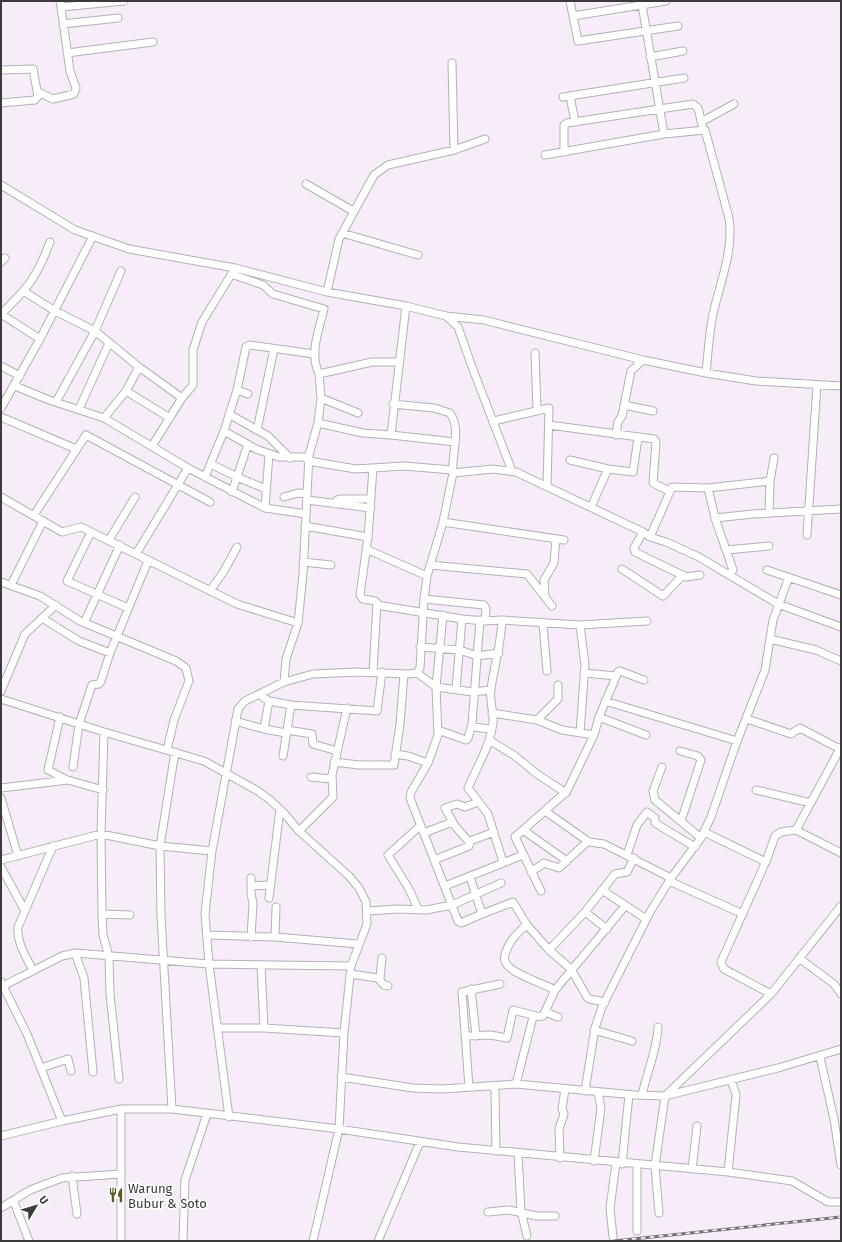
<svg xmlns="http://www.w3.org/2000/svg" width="842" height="1242" font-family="'Fira Sans',sans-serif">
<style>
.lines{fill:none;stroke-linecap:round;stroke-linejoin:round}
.minor-casing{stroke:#b6aeb9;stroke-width:9}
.minor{stroke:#fff;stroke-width:7}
.rail-casing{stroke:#767178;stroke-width:3}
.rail{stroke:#fff;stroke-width:1.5;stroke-dasharray:4.5;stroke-linecap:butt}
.labels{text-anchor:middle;stroke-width:3;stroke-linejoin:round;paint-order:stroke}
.poi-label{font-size:13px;fill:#3d3a3e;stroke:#fff;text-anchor:start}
</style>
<rect width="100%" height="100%" fill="#f6edf9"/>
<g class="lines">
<defs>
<path id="minor" d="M60,1L61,7L124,1
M570,1L578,41L678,26
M642,5L664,134
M573,16L666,1
M63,24L118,18
M67,53L153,42
M650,57L683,51
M452,63L454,150
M1,70L33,69L38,96L35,100L1,103
M38,92L53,99L74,94L76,88L70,71L61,7
M570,96L575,122
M563,97L684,78
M701,122L734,104
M564,152V125L567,123L693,104L698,108L703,129
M545,155L664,134L705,130L729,218C734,250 720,283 713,314C709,333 708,354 706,373
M306,184L353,211
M1,185L75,230L129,249L235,268L327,292L406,306L446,316L484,320L643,360L706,373L756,381L841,386
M342,233L418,255
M1,262L5,258
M231,274L263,285L273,294L324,309C319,330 309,353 319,374L372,362H398
M25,292L55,311L95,331L139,367L182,398
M327,292L339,239L374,175L388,165L454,150L485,139
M406,306L391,435L455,442
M446,316L458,327L472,367L512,471
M40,339L1,314C28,288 37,277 50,242
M274,349L257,430L268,436L290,458
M535,353L537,410
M1,366L20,376
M15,386L49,400L104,418L188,468L265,508L306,514
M237,390L248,394
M126,391L170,418
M321,398L358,413
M56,402L95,331L121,271
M393,404L434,408L450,413C462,430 451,454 453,473
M624,405L653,411
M1,408L40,339L93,236
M79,409L109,343
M229,414L257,430
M1,417L76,449
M104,418L126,391L139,367
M494,421L549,408L547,486
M318,423L363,433L391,435
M549,425L654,439L656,442L653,483L669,491
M224,431L256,449L279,457H309
M616,435L618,422L622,416L631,371L643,360
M152,446L182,398L193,385V350L202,322L234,270
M570,460L608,469
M308,461L356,469L404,466L452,470
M211,464L237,477L266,489
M373,468L368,537L360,595L363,599L375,601L377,603L373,672
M205,477L224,431L237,390L246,347L250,345L314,354
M770,481L774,458
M708,488L770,481L769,513
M232,492L248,444
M1,497L62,532L81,527L237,604L298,623
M284,497L298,493L307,494
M307,500L371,508
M335,504L337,500L340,499H371
M591,507L608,469L633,472L638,438
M265,508L269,454
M34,515L86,435L210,502
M715,518L753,514L841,509
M443,522L564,540
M305,526L368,537
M91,532L67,581L128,608
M643,532L634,548L635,552L686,577L700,575
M807,535L817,385
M650,537L672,487L708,488L715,518L733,570L729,575
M109,540L135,497
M366,549L427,576
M726,550L769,546
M136,554L188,468
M303,562L331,565
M430,565L527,574L552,606
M622,569L663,596L683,575
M767,570L841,595
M1,582L40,596L80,621L176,661L186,668L189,681L174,720L167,750
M11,585L43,521
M210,591L224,571L237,547
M545,596L544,580L554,563L556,539
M424,599L484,605L486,609L485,621
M377,605L462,619L485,621L502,620L580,625L647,621
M443,615L436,687L438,735L428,763L411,792L410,798L458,921L461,923L482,914L470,877
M42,618L79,641L110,653
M502,620C501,645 494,666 491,689C489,700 494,712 493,723C490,746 477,767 468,788L488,814L503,862
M84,623L120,545
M543,624L547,671
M770,639L816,650L841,661
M420,647L460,650L477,656L499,653
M417,673L436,687L473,692L491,690
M584,673L616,676
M284,682L286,659L298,623L303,574L309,455L318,423L321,398L319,374
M456,689L462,619
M1,691L25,634L56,605
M260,695L269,701L291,705L377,711L382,672
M1,699L104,732L204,761L258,791L270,800L283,812L299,831L349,876L359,888L366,902L367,924L351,966L344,1033L339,1129L313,1241
M605,701L737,741
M492,713L537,720L562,730L594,735
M60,717L48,770L67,780
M599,717L646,735
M747,719L791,734L800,728L840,749
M537,720L558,699V685
M235,721L264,729L269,701
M472,724L473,727L490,729
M264,729L286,733
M287,730L312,734L313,744L337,751
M438,730L466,740L468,738L472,724L480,620
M104,732L101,834L102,914L103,935L109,957L110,994L119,1079
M580,733L585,665L580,625
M489,740L515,756L537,774L566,793L594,735L599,717L618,672L620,671L644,680
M680,751L698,756L701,760L681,821
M395,754L408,756L428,763
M283,756L291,705
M334,762L359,765H394L400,724L404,674
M73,767L79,724L92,685L99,684L101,681L110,653L148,561
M662,767L653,791L655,800L701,838
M311,777L331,779
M1,788L68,780L103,790
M756,790L811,803
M1,798L18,856
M545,811L589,842L604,844L671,878
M523,830L567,861
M796,830L841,747
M299,831L333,797L332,775L347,708
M704,832L766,862
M424,833L452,822
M469,842L455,826L445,808L457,804L465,807L478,802
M627,855L637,825L647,812L655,818V823L695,847
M1,860L101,834L160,846L212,851
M434,860L469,846L470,841L494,832
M1,867L25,911
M531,872L544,863L559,868L588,841
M669,881L743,914
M251,886L270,885
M445,886L523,855
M602,890L646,919
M541,891L515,837L565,793
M269,898L280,809
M418,909L409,889L388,855L420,826
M368,911L398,909L426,910L452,905L501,883
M585,912L607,929
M102,914L130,915
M482,914L513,902L527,925L549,950L571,969L587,997L589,999L605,1002
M527,925C519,931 511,939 507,949C506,952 503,957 505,961C508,973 543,983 555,990
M207,935L275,937L358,944
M251,937L253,904L251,893V878
M275,937L276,907
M549,950L585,912L615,874L627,872L634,858
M75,953L84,978L93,1072
M799,958L834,984L841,994
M261,965L264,1028
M33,971C27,958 16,942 18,927L53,846
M350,974L378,978L384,985L388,986
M380,978L382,958
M1,982L27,1034L62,1121
M1,987L62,956L76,953L209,964L351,966
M471,989L476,1036
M771,994L724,969L721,962L767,859L775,836L781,832L796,830L841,853
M545,1012L558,1017
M218,1028H264L344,1033
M594,1030L632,1041
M465,1036L490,1035L507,1038L513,1010L536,1016
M820,1057L834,1119L841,1165
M41,1068L68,1059L71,1071
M341,1077L413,1088L442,1089L516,1084L635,1095L665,1096L778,1068L841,1049
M516,1084L533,1017L543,1016L555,990L625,906
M492,1086L495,1091L496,1151
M469,1087L462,992L500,984
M585,1091L595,1028L602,1007L650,912L671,878L701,838L711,817L736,744L765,670L773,620L789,577
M642,1095C647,1072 657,1050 658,1027
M172,1109L161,916L160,846L175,752
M229,1117L209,964L205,914L212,851L238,709L245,701L284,682L313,674L356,672L408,674L417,673L420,668L424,599L427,576L443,522L453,473L493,469L516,472L643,532L650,537L666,542L699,557L778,604L841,627
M1,1136L62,1121L121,1109H172L339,1129L458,1147L728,1172L792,1181L828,1202H841
M518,1153L521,1211L527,1236
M560,1158L559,1129L564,1114L562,1109L565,1089
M594,1161L601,1108L598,1092
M622,1164L629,1095
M637,1165V1231
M692,1169L697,1126
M728,1172L736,1095L731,1079
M72,1176L77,1214
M14,1202L29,1241
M1,1208L30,1190L62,1178L121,1174
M488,1212L509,1210L536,1216H555
M659,1213L655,1166L665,1096L771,994L841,906
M613,1237L610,1208L616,1163
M121,1241V1109
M183,1241L185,1180L207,1114
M378,1241L420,1142"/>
</defs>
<use href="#minor" class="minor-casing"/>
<use href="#minor" class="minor"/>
<defs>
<path id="rail" d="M614,1241L841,1217"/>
</defs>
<use href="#rail" class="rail-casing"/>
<use href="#rail" class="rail"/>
</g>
<defs>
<symbol id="restaurant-bare" viewBox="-9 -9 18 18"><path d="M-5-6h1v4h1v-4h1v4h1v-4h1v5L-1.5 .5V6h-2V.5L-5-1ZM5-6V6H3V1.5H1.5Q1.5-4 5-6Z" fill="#5c5b28" stroke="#fff" stroke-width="2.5" paint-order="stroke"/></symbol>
</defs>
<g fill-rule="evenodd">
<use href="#restaurant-bare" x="105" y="1184" width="22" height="22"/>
</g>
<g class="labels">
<g class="poi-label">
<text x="128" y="1193">Warung<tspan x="128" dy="15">Bubur &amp; Soto</tspan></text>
</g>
</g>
<rect width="842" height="1242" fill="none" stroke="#3d3a3e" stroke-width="4"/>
<g transform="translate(36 1206) rotate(52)" stroke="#ffffff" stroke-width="3" paint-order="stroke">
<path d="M0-3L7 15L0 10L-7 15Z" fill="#3d3a3e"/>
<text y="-6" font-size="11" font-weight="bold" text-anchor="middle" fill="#3d3a3e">U</text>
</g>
</svg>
